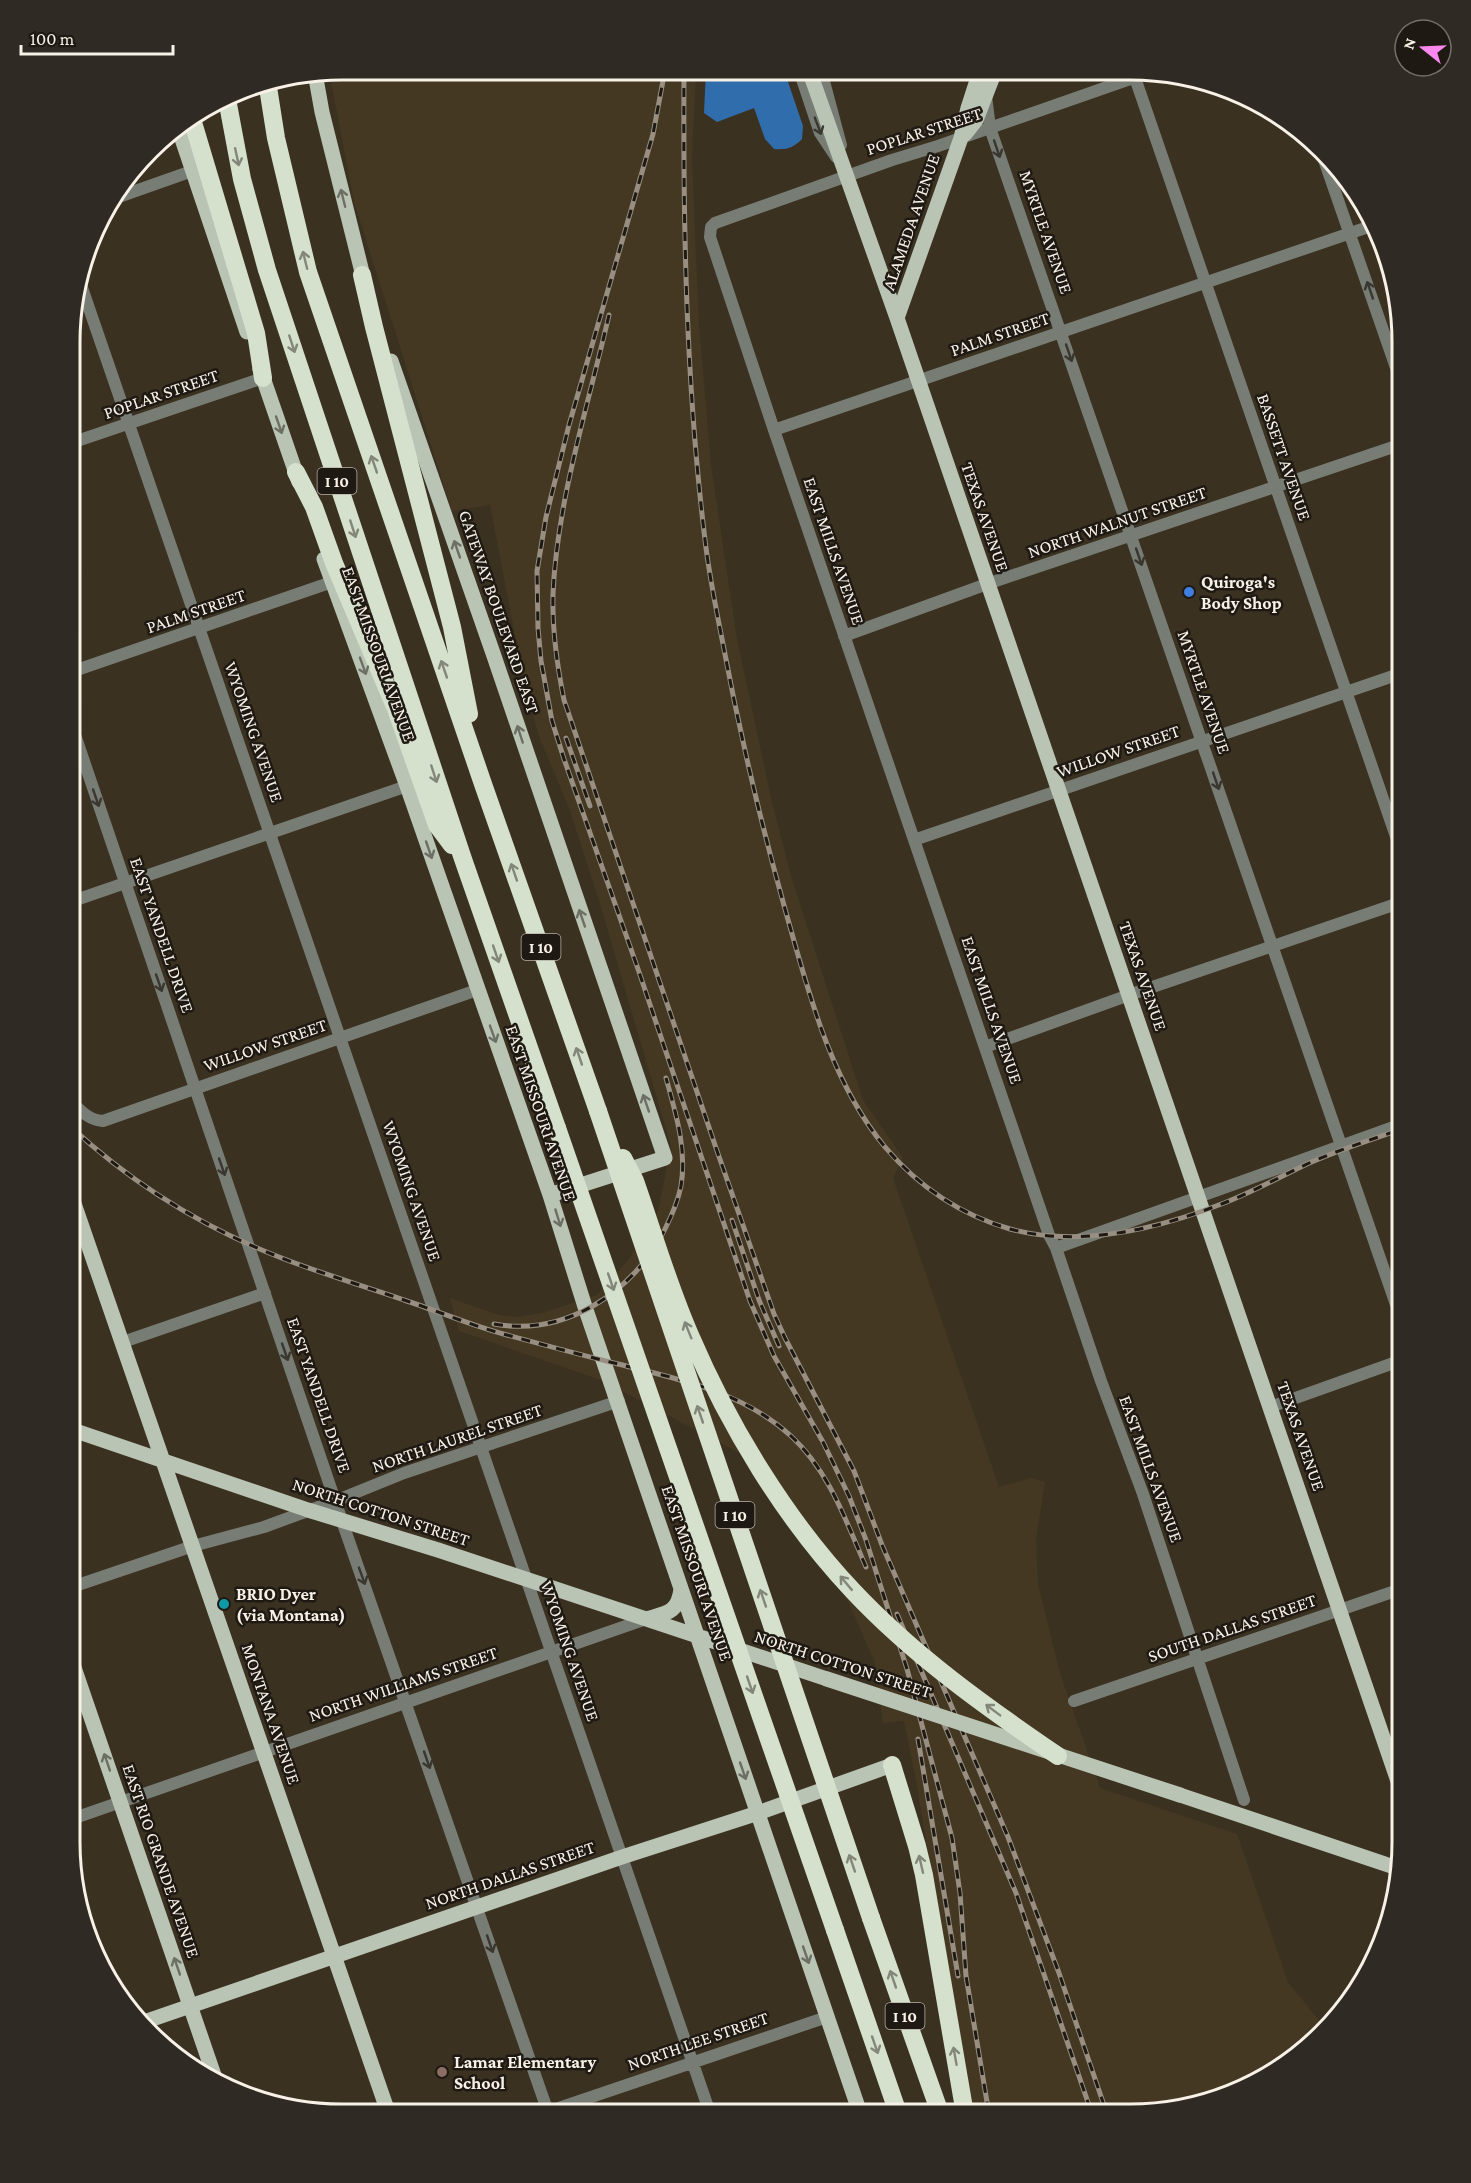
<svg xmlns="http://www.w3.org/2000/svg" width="1471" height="2183" font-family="'Crimson Pro',serif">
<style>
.built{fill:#453822}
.water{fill:#306dad}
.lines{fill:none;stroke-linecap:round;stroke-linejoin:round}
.minor{stroke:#777c74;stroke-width:12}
.major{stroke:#bac4b4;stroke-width:15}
.highway{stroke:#d5e1cd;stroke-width:18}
.rail-casing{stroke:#988f82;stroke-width:5}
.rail{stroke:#1e1a13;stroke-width:3;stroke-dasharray:9;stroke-linecap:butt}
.major-bridge{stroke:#bac4b4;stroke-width:15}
.highway-bridge{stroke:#d5e1cd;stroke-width:18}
.oneway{stroke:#393730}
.oneway2{stroke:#838779}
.oneway3{stroke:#6c6f64}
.shop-dot{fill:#3f7fe0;stroke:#1e1a13;stroke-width:2}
.culture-dot{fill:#0f9aa8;stroke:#1e1a13;stroke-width:2}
.education-dot{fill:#8d6e63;stroke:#1e1a13;stroke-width:2}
.labels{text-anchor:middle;stroke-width:5;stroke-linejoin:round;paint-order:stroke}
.shield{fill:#1e1a13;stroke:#b7b0a7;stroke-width:1.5}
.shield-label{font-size:16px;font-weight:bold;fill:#f8f1e7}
.street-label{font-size:18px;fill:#f8f1e7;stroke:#1e1a13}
.poi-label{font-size:18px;font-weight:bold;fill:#f8f1e7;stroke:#1e1a13;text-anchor:start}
.rim{fill:none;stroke:#f8f1e7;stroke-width:3}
</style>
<rect width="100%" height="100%" fill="#3b3121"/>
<path class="built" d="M342,69L696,70L692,156L695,235L699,326L711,465L737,639L771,798L791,876L863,1100L903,1158L893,1178L999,1487L1031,1478L1045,1482L1036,1540L1038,1584L1060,1673L1100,1788L1237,1834L1288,1982L1325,2028L1309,2046L1234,2093L1129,2114H971L916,1780L904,1721L883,1723L875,1663L825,1548L753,1460L601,1380L459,1331L450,1298L499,1315L517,1317L542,1313L597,1295L629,1259L658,1211L671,1146L598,897L569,808L540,739L526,693L490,505L452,511L354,202L329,71Z"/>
<path class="water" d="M706,70H784L803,126L802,139C793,148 787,150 774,149L765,139L754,108L717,122L704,113Z"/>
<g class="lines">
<path class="minor" d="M799,70L820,133L836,157
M821,70L841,145
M1153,71L938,146L892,160L715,223L711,227L710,237L774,430L1049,1235L1056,1248L1101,1381L1143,1494L1244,1800
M1133,72L1402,854
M986,96L990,128L1402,1322
M1321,151L1402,385
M110,200L192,171
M80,282L710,2113
M774,430L1374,225
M71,443L263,378
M844,636L987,584L1402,444
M71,672L332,582
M71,723L342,1521L548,2112
M914,840L1402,673
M70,902L407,786
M985,1047L1129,995L1402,902
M70,1100C80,1110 88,1120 103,1121L477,990
M1056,1248L1402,1124
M123,1342L265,1293
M1270,1407L1402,1360
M69,1588L193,1546L264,1527L335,1501L404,1473L619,1401
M1074,1701L1401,1589
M69,1820L646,1619
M547,2112L827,2017"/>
<path class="major" d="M809,70L897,318L1401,1790
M315,73L322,112L365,284
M178,127L247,332
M965,134L976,120L995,71
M897,318L961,138L968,108L980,71
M391,361L494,656L665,1158L550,1195
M260,369L299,482
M324,559L407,786L550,1195L586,1310L860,2113
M70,1192L388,2112
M70,1429L308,1510L438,1550L827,1679
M646,1619C667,1613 678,1613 681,1589
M69,1653L216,2081
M1180,1795L1400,1869
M141,2023L622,1857L758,1813L892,1765"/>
<path class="highway" d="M267,81L276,138L308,272L483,784L598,1111
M227,99L242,179L267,270L463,859L557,1128
M192,119L256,333L263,378
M362,275L374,327L452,627L469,714
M296,472L314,507L334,563L396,709L437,825L452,845
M892,1765L917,1846L924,1875L965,2114
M871,1918L940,2113
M835,1930L898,2113"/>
<defs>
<path id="rail" d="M665,70L653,134L569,425L546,517L537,571L538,628L541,661L552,721L564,759L638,969L750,1301L774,1356L823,1442L849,1496L866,1540L907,1669L952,1838L960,1893L966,1976L989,2114
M684,70C683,230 686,389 706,548C710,578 716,609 722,639C739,730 760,820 785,909C808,990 830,1081 885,1147C918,1186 961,1215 1010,1229C1080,1248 1158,1229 1224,1203C1252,1192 1280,1177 1307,1164C1338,1150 1370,1140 1402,1129
M609,315C588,406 557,501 553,594C552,630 557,665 564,700L716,1148L774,1314L785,1338L854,1471L882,1545L1008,1837L1059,1973L1107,2114
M566,738L590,806
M70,1126C129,1181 199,1225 274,1255C316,1272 361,1285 404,1300C438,1311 472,1326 507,1335C544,1345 581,1355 618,1364C679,1379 743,1392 791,1436C829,1471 846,1521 866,1567
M732,1220L759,1300L779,1346
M494,1324C565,1337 634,1292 665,1229C672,1215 678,1201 681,1186C687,1149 676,1114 666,1078
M897,1614L1016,1893L1092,2114
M918,1739L958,1976"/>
</defs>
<use href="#rail" class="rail-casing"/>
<use href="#rail" class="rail"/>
<path class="major-bridge" d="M827,1679L1180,1795"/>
<path class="highway-bridge" d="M598,1111L871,1918
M557,1128L835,1930
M623,1158L635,1181C653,1232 668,1285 690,1335C729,1426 785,1519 853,1591C913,1655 986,1707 1058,1756"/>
</g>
<defs><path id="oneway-shaft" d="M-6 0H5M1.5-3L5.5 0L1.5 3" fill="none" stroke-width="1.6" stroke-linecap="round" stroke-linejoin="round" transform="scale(1.5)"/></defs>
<g class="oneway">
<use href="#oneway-shaft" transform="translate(818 126) rotate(69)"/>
<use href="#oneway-shaft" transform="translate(997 149) rotate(71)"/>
<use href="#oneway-shaft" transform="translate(1370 290) rotate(-109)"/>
<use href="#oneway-shaft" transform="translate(1069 353) rotate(71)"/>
<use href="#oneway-shaft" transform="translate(1139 557) rotate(71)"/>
<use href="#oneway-shaft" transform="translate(1216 781) rotate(71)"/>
<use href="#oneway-shaft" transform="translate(96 798) rotate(71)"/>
<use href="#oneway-shaft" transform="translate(159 983) rotate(71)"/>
<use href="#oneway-shaft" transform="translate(222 1167) rotate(71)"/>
<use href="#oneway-shaft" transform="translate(285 1352) rotate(71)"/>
<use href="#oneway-shaft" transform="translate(362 1576) rotate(70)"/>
<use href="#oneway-shaft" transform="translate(427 1760) rotate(71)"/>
<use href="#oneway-shaft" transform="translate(490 1944) rotate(71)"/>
</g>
<g class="oneway2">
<use href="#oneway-shaft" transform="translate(237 157) rotate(78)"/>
<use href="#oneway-shaft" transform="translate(305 260) rotate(-104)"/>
<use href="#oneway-shaft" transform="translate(292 344) rotate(72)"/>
<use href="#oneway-shaft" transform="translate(374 464) rotate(-109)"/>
<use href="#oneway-shaft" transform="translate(353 529) rotate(72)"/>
<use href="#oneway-shaft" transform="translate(444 669) rotate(-109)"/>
<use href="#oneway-shaft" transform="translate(434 774) rotate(72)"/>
<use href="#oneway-shaft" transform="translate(514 872) rotate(-109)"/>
<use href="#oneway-shaft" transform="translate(496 954) rotate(71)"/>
<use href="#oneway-shaft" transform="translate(579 1056) rotate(-109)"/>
<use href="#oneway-shaft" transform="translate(611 1282) rotate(71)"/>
<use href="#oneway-shaft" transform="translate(688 1330) rotate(-112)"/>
<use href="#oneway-shaft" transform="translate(700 1414) rotate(-109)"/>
<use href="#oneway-shaft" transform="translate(846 1583) rotate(-130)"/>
<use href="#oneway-shaft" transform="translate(763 1598) rotate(-109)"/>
<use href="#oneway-shaft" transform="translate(750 1685) rotate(71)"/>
<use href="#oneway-shaft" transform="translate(993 1710) rotate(-143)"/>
<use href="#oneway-shaft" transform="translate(852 1863) rotate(-109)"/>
<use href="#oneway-shaft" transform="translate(921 1864) rotate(-103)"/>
<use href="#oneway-shaft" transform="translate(893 1979) rotate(-109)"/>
<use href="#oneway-shaft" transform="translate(875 2045) rotate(71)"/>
<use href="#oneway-shaft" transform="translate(955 2056) rotate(-100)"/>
</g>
<g class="oneway3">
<use href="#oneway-shaft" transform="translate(343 198) rotate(-104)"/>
<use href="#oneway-shaft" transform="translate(279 425) rotate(71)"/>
<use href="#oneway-shaft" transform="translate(457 549) rotate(-109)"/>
<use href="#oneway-shaft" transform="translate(363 666) rotate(70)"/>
<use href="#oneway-shaft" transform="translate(520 734) rotate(-108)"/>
<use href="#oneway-shaft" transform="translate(429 850) rotate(71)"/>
<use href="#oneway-shaft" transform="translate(582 918) rotate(-109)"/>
<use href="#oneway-shaft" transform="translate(493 1034) rotate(70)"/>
<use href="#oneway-shaft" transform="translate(646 1103) rotate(-109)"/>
<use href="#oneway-shaft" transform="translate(558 1218) rotate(73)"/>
<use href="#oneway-shaft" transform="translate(107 1762) rotate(-109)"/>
<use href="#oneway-shaft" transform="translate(743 1771) rotate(71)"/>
<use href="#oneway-shaft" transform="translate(806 1955) rotate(71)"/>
<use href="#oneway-shaft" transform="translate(177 1966) rotate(-109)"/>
</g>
<circle class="shop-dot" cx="1189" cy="592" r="6"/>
<circle class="culture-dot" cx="224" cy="1604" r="6"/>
<circle class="education-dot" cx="442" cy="2072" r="6"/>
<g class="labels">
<g class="shield">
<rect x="317.5" y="468" width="39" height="26" rx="4.5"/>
<rect x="521.5" y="934" width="39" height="26" rx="4.5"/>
<rect x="715.5" y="1502" width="39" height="26" rx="4.5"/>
<rect x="885.5" y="2003" width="39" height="26" rx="4.5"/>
</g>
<g class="shield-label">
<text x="337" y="487">I 10</text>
<text x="541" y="953">I 10</text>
<text x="735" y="1521">I 10</text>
<text x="905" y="2022">I 10</text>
</g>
<g class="street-label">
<text transform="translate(924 131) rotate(-18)" y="6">POPLAR STREET</text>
<text transform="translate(911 222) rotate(-71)" y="6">ALAMEDA AVENUE</text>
<text transform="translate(1046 232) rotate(71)" y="6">MYRTLE AVENUE</text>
<text transform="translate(1000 334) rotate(-19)" y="6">PALM STREET</text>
<text transform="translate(161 394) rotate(-19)" y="6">POPLAR STREET</text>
<text transform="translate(1284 457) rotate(71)" y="6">BASSETT AVENUE</text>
<text transform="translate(985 517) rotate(71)" y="6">TEXAS AVENUE</text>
<text transform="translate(1117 522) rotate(-19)" y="6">NORTH WALNUT STREET</text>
<text transform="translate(834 551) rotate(71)" y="6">EAST MILLS AVENUE</text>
<text transform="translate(196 611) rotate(-19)" y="6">PALM STREET</text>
<text transform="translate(499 612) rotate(71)" y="6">GATEWAY BOULEVARD EAST</text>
<text transform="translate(379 654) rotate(70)" y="6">EAST MISSOURI AVENUE</text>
<text transform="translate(1204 692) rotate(71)" y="6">MYRTLE AVENUE</text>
<text transform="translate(254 732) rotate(71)" y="6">WYOMING AVENUE</text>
<text transform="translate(1118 751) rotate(-19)" y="6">WILLOW STREET</text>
<text transform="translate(162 935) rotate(71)" y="6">EAST YANDELL DRIVE</text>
<text transform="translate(1143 976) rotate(71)" y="6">TEXAS AVENUE</text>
<text transform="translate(992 1010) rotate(71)" y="6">EAST MILLS AVENUE</text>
<text transform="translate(265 1045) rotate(-19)" y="6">WILLOW STREET</text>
<text transform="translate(541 1113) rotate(71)" y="6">EAST MISSOURI AVENUE</text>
<text transform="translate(412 1191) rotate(71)" y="6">WYOMING AVENUE</text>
<text transform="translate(319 1395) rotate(71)" y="6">EAST YANDELL DRIVE</text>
<text transform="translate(1301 1436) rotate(71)" y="6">TEXAS AVENUE</text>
<text transform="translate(457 1438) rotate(-19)" y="6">NORTH LAUREL STREET</text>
<text transform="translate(1151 1469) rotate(70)" y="6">EAST MILLS AVENUE</text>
<text transform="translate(381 1512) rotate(18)" y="6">NORTH COTTON STREET</text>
<text transform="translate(697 1573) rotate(71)" y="6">EAST MISSOURI AVENUE</text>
<text transform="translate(1232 1628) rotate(-19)" y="6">SOUTH DALLAS STREET</text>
<text transform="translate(570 1651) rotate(71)" y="6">WYOMING AVENUE</text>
<text transform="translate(843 1664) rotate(18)" y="6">NORTH COTTON STREET</text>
<text transform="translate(403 1684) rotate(-19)" y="6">NORTH WILLIAMS STREET</text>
<text transform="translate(271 1714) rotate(71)" y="6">MONTANA AVENUE</text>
<text transform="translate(161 1861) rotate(71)" y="6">EAST RIO GRANDE AVENUE</text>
<text transform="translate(510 1875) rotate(-19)" y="6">NORTH DALLAS STREET</text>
<text transform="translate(698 2041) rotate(-19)" y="6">NORTH LEE STREET</text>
</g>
<g class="poi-label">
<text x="1201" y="588">Quiroga's<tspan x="1201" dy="21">Body Shop</tspan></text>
<text x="236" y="1600">BRIO Dyer<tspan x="236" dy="21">(via Montana)</tspan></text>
<text x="454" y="2068">Lamar Elementary<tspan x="454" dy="21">School</tspan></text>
</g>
</g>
<path d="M0 0H1471V2183H0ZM342 80H1130A262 262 0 0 1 1392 342V1842A262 262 0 0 1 1130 2104H342A262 262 0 0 1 80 1842V342A262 262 0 0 1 342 80Z" fill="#2f2b24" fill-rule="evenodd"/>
<path class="rim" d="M342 80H1130A262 262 0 0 1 1392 342V1842A262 262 0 0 1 1130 2104H342A262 262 0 0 1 80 1842V342A262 262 0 0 1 342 80Z"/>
<g transform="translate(1423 48) rotate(288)"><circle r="28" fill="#1e1a13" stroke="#757068" stroke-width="1.5"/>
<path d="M0-4.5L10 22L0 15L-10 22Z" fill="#f888eb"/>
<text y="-9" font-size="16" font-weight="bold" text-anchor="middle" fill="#f8f1e7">N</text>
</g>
<path d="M21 45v9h152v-9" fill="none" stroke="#f8f1e7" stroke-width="3"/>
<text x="30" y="45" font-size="18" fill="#f8f1e7" stroke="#1e1a13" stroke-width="4.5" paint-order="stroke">100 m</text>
</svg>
